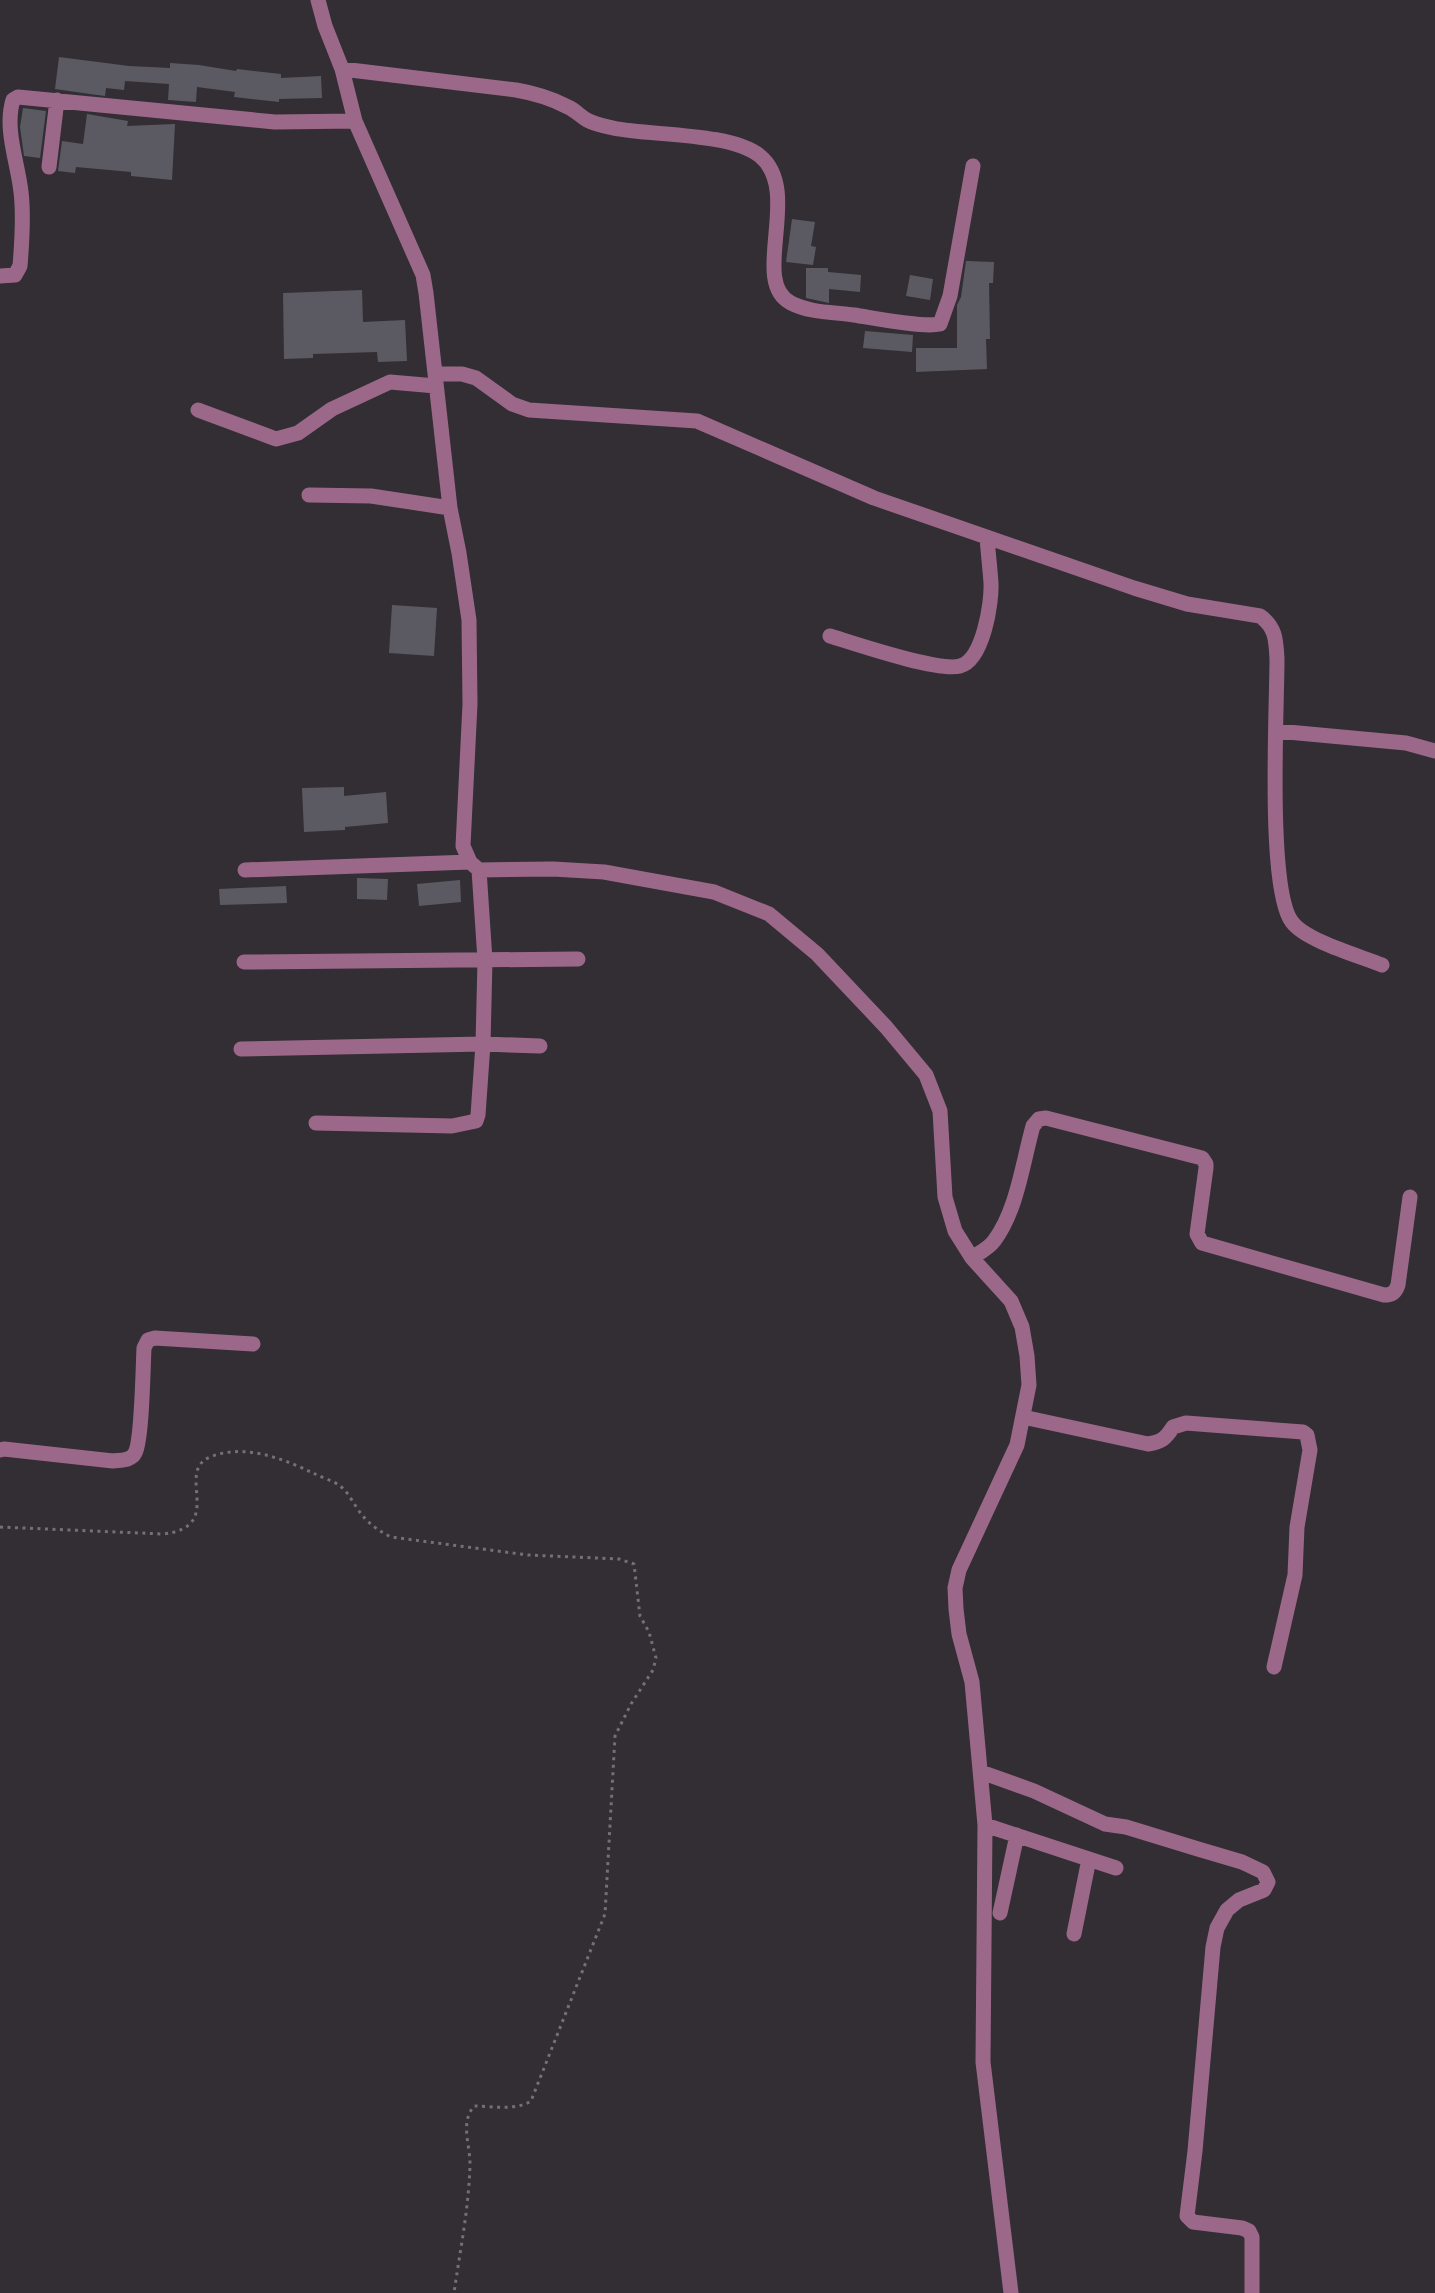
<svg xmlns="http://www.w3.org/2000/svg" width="1435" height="2293" font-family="Mulish,sans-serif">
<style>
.building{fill:#5b5a62}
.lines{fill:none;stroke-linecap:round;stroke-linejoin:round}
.path{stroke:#747075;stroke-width:3;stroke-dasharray:3 4.5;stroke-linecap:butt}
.minor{stroke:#9c688a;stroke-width:15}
</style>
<rect width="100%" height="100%" fill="#322e34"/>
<path class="building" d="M59,57L129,66L170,68V63L199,65L236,71L237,69L281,74V78L321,76L322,98L279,99V102L234,97L235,92L197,87L196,102L168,100L169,84L125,81L124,90L106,88L105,96L90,94L55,89Z
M23,108L46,111L40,158L24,156L20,127Z
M87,114L128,121L127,126L175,124L172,180L131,176V172L76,167L75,173L58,171L62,141L83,144Z
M792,219L815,222L811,246L816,247L813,265L786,262Z
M966,261L994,262L993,283H989L990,339H986L987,369L916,372V348H957V305L961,297Z
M806,268H828V272L861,275L860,292L829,289V303L806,298Z
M910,275L933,279L930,300L906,296Z
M362,290L363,322L405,320L407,361L378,362L377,352L313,354V358L284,359L283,293Z
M865,331L913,335L912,352L863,348Z
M392,605L437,608L434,656L389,653Z
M344,787V796L386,792L388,823L345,827V830L304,832L302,788Z
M357,878L388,879L387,900L357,899Z
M460,880L461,902L419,906L417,884Z
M286,886L287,903L220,905L219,889Z"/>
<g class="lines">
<path class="path" d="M0,1527L163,1534C227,1527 174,1472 210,1457C245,1443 284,1459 315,1474C323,1478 334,1481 340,1486C348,1492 352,1501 357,1508C366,1522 377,1530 391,1537L528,1555L619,1559L634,1564L640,1616L649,1632L656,1658L653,1670L631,1704L615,1736L605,1914L531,2101C515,2111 492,2106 474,2106C460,2123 470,2144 470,2164C469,2207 460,2251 454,2293"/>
<path class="minor" d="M318,0L325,26L342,69L355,121L423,275L426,293L450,508L459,553L469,620L470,704L463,846L470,862
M342,69L516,90C534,93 551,98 568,107C575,110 580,116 587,120C594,124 604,126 613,128C650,136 730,132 760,156C803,191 749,282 791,303C810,313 834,312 854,315C874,318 923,328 940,324L950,296L973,166
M49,167L57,100
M0,276L15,275L20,266C22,242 24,216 21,192C18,163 4,129 13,100L18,97L275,122L355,121
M435,374H462L476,378L512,404L529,410L697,421L874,498L1134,588L1187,604L1260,616C1276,627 1276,641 1277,659C1277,708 1267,889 1292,922C1306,941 1360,956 1382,965
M198,410L276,439L298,433L332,409L390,382L436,386
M309,495L371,496L450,508
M830,636C856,644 938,672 960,666C983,660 992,603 991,583C990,568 988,552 987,537
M1277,731L1406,743L1435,751
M479,870L553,869L604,872L714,892L769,914L817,954L886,1027L926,1075L940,1111L945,1197L955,1231L972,1258L1011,1301L1022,1327L1027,1356L1029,1385L1017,1445L959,1570L955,1588L956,1609L959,1634L972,1682L985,1825L983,2062L1011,2293
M244,962L578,959
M241,1049L483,1044L485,960L479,870L470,862L245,870
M316,1123L452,1126L476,1121L478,1115L483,1044L540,1046
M972,1258C979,1253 989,1248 994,1241C1017,1211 1023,1161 1033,1126L1039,1119L1046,1118L1202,1158L1206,1164V1168L1197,1234L1202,1243L1384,1295C1392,1295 1395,1293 1398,1285L1410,1197
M1023,1417L1148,1444C1162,1442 1166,1438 1173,1427L1186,1423L1303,1432L1307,1435L1310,1450L1297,1527L1295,1575L1274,1667
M0,1450L4,1449L113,1461C120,1460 131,1461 135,1453C142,1441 143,1367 144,1348L148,1340L155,1338L253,1344
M981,1772L1034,1791L1105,1824L1126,1827L1198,1849L1242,1862L1263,1872L1268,1882L1264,1890L1239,1900L1227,1910L1217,1928L1213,1947L1195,2151L1187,2216L1193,2222L1242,2228L1249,2231L1252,2237V2293
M985,1825L1116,1868
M1000,1913L1017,1835
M1074,1934L1089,1859"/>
</g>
</svg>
